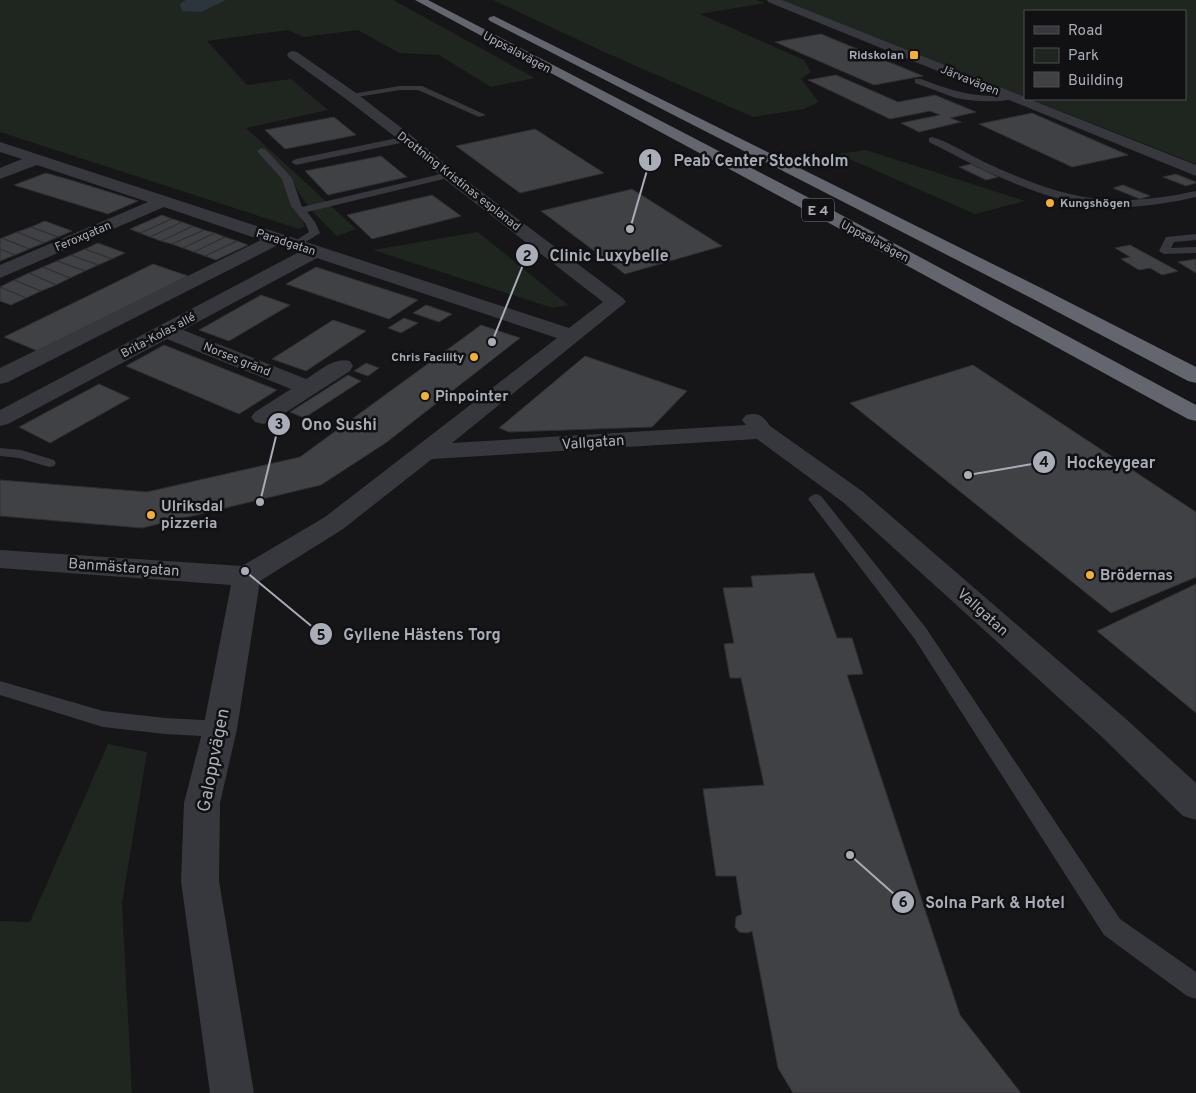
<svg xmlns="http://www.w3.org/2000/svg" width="1196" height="1093" font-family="Overpass,sans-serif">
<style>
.green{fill:#1e261f}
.water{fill:#2c353c}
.building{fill:#404145;stroke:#303034}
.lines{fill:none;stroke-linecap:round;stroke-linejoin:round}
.lane{fill:#37383d;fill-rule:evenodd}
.street{fill:#37383d;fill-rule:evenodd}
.highway{fill:#63666e;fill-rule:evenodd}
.poi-dot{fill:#f2b134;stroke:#111113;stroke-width:2}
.labels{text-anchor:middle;stroke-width:5;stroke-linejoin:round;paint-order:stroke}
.far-street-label{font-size:12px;fill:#a8adb8;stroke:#111113}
.far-poi-label{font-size:12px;font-weight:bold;fill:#a8adb8;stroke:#111113;text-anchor:end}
.shield{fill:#111113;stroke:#7b7e86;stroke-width:1}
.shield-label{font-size:14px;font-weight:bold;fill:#a8adb8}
.poi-label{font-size:15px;font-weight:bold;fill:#a8adb8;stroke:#111113;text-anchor:start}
.street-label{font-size:15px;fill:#a8adb8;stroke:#111113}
.near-street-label{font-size:18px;fill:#a8adb8;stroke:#111113}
.leader{fill:none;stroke:#a8adb8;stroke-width:2}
.callout-dot{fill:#a8adb8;stroke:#111113;stroke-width:2}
.mark-label{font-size:15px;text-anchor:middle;font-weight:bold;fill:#111}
.callout-label{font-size:16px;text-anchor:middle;font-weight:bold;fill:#a8adb8;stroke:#111113;stroke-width:5;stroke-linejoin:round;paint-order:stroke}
</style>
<rect width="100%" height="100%" fill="#161618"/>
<path class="green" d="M0,0H393L535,78L491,87L439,55L399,53L358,30L304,37L288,30L207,41L247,85L291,79L328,110L246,128L356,229L337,236C321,220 303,204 294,183L284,185L305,226L299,229L0,132Z
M493,0H757L765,3L700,14L804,60L811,72L801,79L819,102L804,109L753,117L602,51Z
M781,0H1196V164L1030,99H1185V11H1025V97Z
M866,150L1025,201L975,214L838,154Z
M478,232L568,305L553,308L373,250Z
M108,744L147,752L122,903L132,1093H0V921L30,922Z"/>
<path class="water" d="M186,0H226L201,12L182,11L180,4Z"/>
<path class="building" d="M821,34L923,76L874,85L775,42Z
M836,75L898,102L935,95L976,112L950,118L961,122L919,132L901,123L940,115L930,111L890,119L808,80Z
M1032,113L1128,155L1072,167L979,124Z
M334,117L356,135L285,149L265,130Z
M535,129L604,173L520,193L456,146Z
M381,156L407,177L328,195L305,171Z
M971,164L998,177L986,180L959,167Z
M46,173L77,182L138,201L108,214L14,185Z
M1176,174L1196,182V183L1186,186L1163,177Z
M1123,185L1150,196L1140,199L1113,188Z
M632,189L722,246L625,274L541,211Z
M432,195L461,216L372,239L347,215Z
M162,215L172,219L140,233L130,229Z
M172,219L182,222L150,237L140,233Z
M45,221L72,231L58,237L31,227Z
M182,222L193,226L161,241L150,237Z
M193,226L204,230L172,244L161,241Z
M31,227L58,237L44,243L17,232Z
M204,230L215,233L183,248L172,244Z
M17,232L44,243L29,249L2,238Z
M215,233L225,237L194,252L183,248Z
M225,237L237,241L205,256L194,252Z
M2,238L29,249L15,255L0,249V239Z
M237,241L248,245L216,260L205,256Z
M98,243L125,253L112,259L85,249Z
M1130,245L1178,271L1162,275L1150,268L1139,270L1121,259L1130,257L1115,248Z
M0,249L15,255L0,261Z
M85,249L112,259L98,265L71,255Z
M71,255L98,265L85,271L57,261Z
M1196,259V273L1178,262Z
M57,261L85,271L70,278L43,267Z
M153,264L188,276L40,352L4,337Z
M43,267L70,278L56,285L29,273Z
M316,267L418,300L389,319L286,284Z
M29,273L56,285L41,291L14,280Z
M14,280L41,291L26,298L0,287Z
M0,287L26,298L11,305L0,301Z
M261,295L290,305L229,341L199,330Z
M426,305L452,314L439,322L413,313Z
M404,318L418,323L401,333L388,328Z
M333,320L366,331L306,371L272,359Z
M481,325L520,338L387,442L321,485L142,528L0,516V480L147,492L300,457Z
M164,345L192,356L277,390L239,414L126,366Z
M585,356L687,391L652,427L509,432L499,428Z
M366,363L379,368L368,376L354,371Z
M973,365L1196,512V577L1111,613L850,403Z
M348,375L361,381L304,418L290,412Z
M99,384L130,398L50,443L19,427Z
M814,573L837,638H852L863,674L847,675L960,1015L1021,1093H793L778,1068L752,931L747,933L739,932L735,927L736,917L742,914L736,876H716L703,789L764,785L741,678H730L724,644L734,643L723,588L753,587L751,576Z
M1196,584V713L1097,631Z"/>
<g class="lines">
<path class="lane" d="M915,79H921C944,88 965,95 990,96C999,97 1010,92 1017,97C1007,104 968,101 956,98C942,93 929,88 915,83Z
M400,86H422L486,115L479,117L418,90H400L351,98L347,96L351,94Z
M407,136L410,137V141L296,165L291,162L296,159Z
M932,137C952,143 972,157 991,165C1067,200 1113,209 1196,191V197C1169,203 1141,208 1112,207C1047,205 986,171 929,142V138Z
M262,148L265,149L292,178L302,207L449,172L454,175L452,177L307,212L315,222L320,233L296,248L292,247L291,245L292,243L309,232L305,223L291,206L282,179L257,151Z
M1196,234V240L1174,242L1171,248L1196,247V253L1164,254L1159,251L1166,237Z
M0,448L21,450L54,460L56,463L54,466L49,467L19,458L0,456Z
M816,494L821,496L926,628L1120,919L1196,972V999L1187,996L1104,935L914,638L808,499L811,496Z
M0,681L103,711L165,718L220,721L227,723L230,729L227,735L220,737L165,734L103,727L0,695Z"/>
<path class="street" d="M767,0H782L1025,97V99H1029L1196,165V176L768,2Z
M293,51L297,52L356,93L412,136L455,172L623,298L626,302L452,443L746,425L742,420L746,415C759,412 763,416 770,426L862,491L1126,719L1196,783V820L1183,816L1102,737L844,503L757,439L432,459L343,529L260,581L237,729L220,803L219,881L254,1093H210L181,881L184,803L203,729L231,585L0,568V550L242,566L325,517L557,338L317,258L183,330L306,379C320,371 333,357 350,361L353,366L350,371L271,422L263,424L255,422L251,417L255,412L291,389L167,339L8,424L0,426V410L299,252L278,245L8,382L0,384V368L261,240L164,207L0,278V265L148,202L37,165L0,179V168L22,159L0,152V142L569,328L603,302L443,178L402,142L346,99L289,58L287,55L289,52Z"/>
<path class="highway" d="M415,0H428L819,203L1196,405V421L1188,419L807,211Z
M494,16L1049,292L1196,367V383L1188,381L1035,300L490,21L488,19L490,17Z"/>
</g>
<g class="poi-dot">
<rect x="909" y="50" width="10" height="10" rx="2.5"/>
<circle cx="1050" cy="203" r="5"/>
<circle cx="474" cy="357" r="5"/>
<circle cx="425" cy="396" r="5"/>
<circle cx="151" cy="515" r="5"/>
<circle cx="1090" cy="575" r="5"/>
</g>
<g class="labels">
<g class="far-street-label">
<text transform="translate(517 52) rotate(28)" y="4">Uppsalavägen</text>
<text transform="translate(970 80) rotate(22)" y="4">Järvavägen</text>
<text transform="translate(459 181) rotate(38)" y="4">Drottning Kristinas esplanad</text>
<text transform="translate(83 236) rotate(-23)" y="4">Feroxgatan</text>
<text transform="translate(875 241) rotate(28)" y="4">Uppsalavägen</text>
<text transform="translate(286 242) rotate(18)" y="4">Paradgatan</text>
<text transform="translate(158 335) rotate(-28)" y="4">Brita-Kolas allé</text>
<text transform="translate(237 359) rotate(22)" y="4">Norses gränd</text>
</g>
<g class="far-poi-label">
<text x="904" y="59">Ridskolan</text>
<text x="1060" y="207" text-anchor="start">Kungshögen</text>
<text x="464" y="361">Chris Facility</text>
</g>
<rect class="shield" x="802" y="198.5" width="32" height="23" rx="4"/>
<g class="shield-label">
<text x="818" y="215">E 4</text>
</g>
<g class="poi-label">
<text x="435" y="401">Pinpointer</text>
<text x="161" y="511">Ulriksdal<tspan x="161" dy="17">pizzeria</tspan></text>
<text x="1100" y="580">Brödernas</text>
</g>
<g class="street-label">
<text transform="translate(593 442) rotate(-4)" y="5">Vallgatan</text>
<text transform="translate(124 567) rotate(4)" y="5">Banmästargatan</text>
<text transform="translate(983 612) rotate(42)" y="5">Vallgatan</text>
</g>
<g class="near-street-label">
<text transform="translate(213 760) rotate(-79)" y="6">Galoppvägen</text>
</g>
</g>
<path class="leader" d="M630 229L650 160M492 342L527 255M260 502L279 424M968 475L1044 462M245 571L321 634M850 855L903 902"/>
<g class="callout-dot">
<circle cx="630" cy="229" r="5"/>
<circle cx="492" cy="342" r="5"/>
<circle cx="260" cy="502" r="5"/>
<circle cx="968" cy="475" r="5"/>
<circle cx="245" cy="571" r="5"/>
<circle cx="850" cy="855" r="5"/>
<circle cx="650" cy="160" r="12"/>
<circle cx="527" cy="255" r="12"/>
<circle cx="279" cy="424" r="12"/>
<circle cx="1044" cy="462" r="12"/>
<circle cx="321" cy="634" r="12"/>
<circle cx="903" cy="902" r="12"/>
</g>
<g class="mark-label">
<text x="650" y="165">1</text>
<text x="527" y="261">2</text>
<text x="279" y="429">3</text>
<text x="1044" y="467">4</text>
<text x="321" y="640">5</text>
<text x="903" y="907">6</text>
</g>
<g class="callout-label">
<text x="761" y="166">Peab Center Stockholm</text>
<text x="609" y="261">Clinic Luxybelle</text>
<text x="339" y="430">Ono Sushi</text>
<text x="1111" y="468">Hockeygear</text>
<text x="422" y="640">Gyllene Hästens Torg</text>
<text x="995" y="908">Solna Park &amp; Hotel</text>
</g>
<rect x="1024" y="10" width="162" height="90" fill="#111113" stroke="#4d4f55"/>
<rect x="1034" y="26" width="25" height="8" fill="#37383d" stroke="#4d4f55"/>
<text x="1068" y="35" font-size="15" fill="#a8adb8">Road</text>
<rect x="1034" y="48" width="25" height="15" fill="#1e261f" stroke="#4d4f55"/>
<text x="1068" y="60" font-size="15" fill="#a8adb8">Park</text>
<rect x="1034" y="72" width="25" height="15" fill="#404145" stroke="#4d4f55"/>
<text x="1068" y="85" font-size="15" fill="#a8adb8">Building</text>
</svg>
